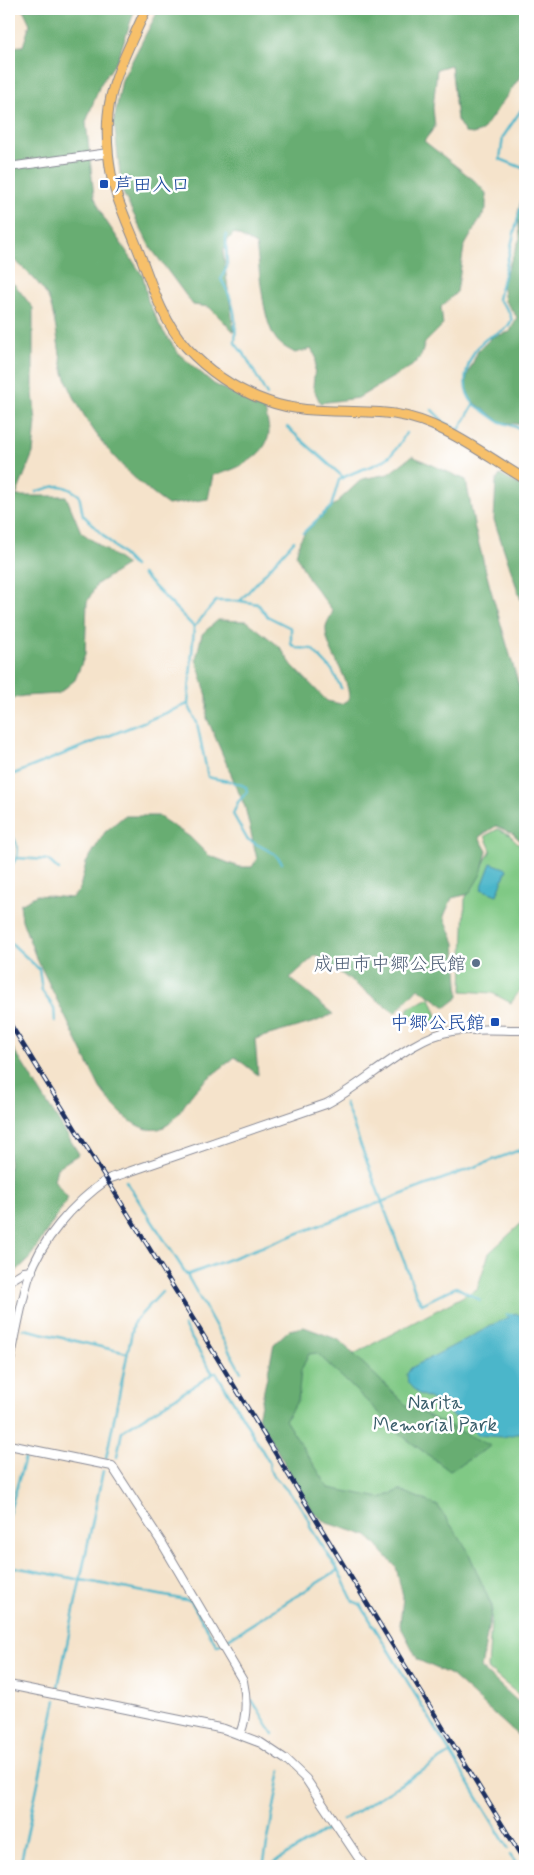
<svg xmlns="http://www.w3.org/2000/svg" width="534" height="1875" font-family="Mynerve,'Klee One',sans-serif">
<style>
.green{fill:#80c985;stroke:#4e7c72}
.forest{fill:#68ad72;stroke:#426e68}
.water{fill:#4cb6ca;stroke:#347294}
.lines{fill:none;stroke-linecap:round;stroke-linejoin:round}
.stream{stroke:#4cb6ca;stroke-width:2.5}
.minor-casing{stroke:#888994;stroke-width:10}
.major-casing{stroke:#888994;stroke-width:11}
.minor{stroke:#fff;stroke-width:8}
.major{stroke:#f7c06b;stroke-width:9}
.rail-casing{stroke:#1b2f5e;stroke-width:4.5}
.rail{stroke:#fff;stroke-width:2.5;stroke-dasharray:8;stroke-linecap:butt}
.transit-dot{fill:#1a4fb4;stroke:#fff;stroke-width:2}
.service-dot{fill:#5c6f8a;stroke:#fff;stroke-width:2}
.labels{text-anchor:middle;stroke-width:5;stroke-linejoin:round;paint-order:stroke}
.transit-label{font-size:19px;fill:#164399;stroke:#fff;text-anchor:start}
.service-label{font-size:19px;fill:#4e5e75;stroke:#fff;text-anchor:end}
.park-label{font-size:19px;fill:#395d6a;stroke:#fff}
</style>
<rect width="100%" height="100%" fill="#fff"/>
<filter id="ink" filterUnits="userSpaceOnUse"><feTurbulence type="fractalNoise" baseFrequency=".02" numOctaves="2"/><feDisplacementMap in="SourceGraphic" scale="10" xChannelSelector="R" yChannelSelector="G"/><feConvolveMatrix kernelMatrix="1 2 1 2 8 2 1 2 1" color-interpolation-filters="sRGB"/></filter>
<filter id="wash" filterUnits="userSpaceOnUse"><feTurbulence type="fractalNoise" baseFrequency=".0096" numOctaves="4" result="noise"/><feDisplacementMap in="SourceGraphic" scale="20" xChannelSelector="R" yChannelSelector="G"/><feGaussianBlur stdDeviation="1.12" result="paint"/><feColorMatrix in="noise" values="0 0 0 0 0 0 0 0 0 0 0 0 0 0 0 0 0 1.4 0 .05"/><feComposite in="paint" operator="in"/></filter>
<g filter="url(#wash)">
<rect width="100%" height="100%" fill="#f5e3cb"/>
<path class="green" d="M498,829L510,835L525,850V987L523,986L511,1003L492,993L462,991L465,899L491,850L485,836Z
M430,998L439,1021C423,1026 418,1026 407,1012L408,1008Z
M525,1220V1700L488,1669L492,1606L440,1511L370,1508L320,1497L281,1420L306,1340L348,1357L477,1289L489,1253Z"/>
<path class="forest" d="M23,9H135L118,59L100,85L86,122L94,196L104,218L143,276L148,301L161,328L179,354L214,384L265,409C266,416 269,425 269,432C268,457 232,472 213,475L208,499L168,505C124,475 84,427 65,376C58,355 56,310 46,294C36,279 23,267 9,256V47L23,46L30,24Z
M159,9H525V70L482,131L473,134L465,133L457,120L451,65L437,69L433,108L435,127L424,141L475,181L486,193V209L464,247L457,292L441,307L443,325L425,343L421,356L412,366L358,398L320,403L313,387L316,357L311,349L295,353C288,349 281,346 276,339C262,320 260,269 256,245L234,233L228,240L223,252L234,332L209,307L193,305L150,247L122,191L114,121L122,80Z
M525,184V425L501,422L471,400L466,388L467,376L478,351L492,337L510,332L517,317L505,301L502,283L520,238L518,213Z
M9,281L15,285L33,308V393L36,422L33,453L16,496H66L81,532L127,565L97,584L87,602L85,655L75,680L58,694L24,696L9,699Z
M412,456L466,480L475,529L490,587L525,706V845L512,833L496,826L479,837L487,851L481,874L469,894L452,898L444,916L455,943L459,997L446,1007L418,988L395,1013L316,955L290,978L333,1014L315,1022L255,1039L258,1075L235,1057C222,1068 205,1079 194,1092C184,1103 178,1120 164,1127C139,1139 113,1106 100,1088L35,955L22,920L20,904L37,895L71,898L79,891L86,863L105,832L124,816H158L190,837L208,855L239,867H252L257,859L245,807L207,718V696L196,659L202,634L218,620L247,621L280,647L292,665L327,701L341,704L349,699C349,673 324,650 326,626C327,622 331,616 333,611L309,580L296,555L300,540L306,531L362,479L388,474Z
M500,475L525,488V612L494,520L496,481Z
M9,1042L79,1154L57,1168L54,1180L68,1198L29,1259L9,1278Z
M304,1327L339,1340L406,1405L491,1446L450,1471L405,1438L317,1353L309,1354L301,1370L298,1400L285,1420L329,1488L381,1498L400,1490L438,1506L467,1549L492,1607L481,1668L525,1708V1742L451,1675L418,1660L400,1625L403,1597L396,1567L368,1536L327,1523L314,1513L258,1418L274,1344L289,1330Z"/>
<path class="water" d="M491,863L507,869L497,895L481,889Z
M516,1313L525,1319V1432L502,1437L477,1435L463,1419L453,1416L440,1403L417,1393L408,1383L407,1374L411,1368Z"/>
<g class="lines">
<path class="stream" d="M525,104L503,137L500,159L525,169
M226,235L227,267L221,279C234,301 237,318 235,343L246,357L267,395
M474,404L498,421L525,430
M432,410L444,422L459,430L474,404C457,386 468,353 486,339C494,333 507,332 511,321C513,313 503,305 498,299L525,189
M287,427L343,477
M36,492C57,485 60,482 79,495L83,515L134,566
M303,533L331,507L339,480C371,461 386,472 406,433
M142,574L194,627
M240,601L258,604L267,616L291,628V644L297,648L312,649L332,670L341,688
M188,704L197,723L208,777C222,781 233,780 246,787L247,792L238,802L233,814L247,839L275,854L282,863
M9,776L188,704L194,627L216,601H240L294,541
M9,827C17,846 24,851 9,869
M18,858L48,860L59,870
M9,941L39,969L42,991L54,1008L55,1021
M345,1103L417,1296L422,1304L456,1287L480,1300
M126,1181L187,1275L241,1372
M187,1275L525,1148
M507,1315H512
M184,1326L213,1374
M24,1329L127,1353
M9,1330L10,1326
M117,1457L122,1431L216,1372L269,1462L270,1470L275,1477L297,1501L310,1522V1527L338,1570L353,1601L361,1605L508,1848
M106,1458L134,1322L162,1292
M9,1514L26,1454
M9,1566L191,1601L217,1646L338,1570
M58,1687L103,1471
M252,1700L273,1734
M343,1820L451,1753
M510,1855L518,1866
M20,1866L56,1700
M263,1866L281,1770
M269,1866L331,1827"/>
</g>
</g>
<g filter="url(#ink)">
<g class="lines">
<defs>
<path id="minor" d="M9,167L108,153
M9,1281L24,1272L32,1271
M9,1366C15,1338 20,1308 28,1280C40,1240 74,1203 108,1179L326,1104C364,1085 412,1036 452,1031C476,1028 501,1030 525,1030
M9,1445L112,1466L162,1543L243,1681C247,1699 247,1717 240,1734
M9,1685L224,1729L261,1743L285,1759L306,1779L364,1866"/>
<path id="major" d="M146,9C132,42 111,78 108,115C106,136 108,158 112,179C117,201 127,222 135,242C150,278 160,318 186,347C208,371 236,390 267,401C307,416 352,408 394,414C443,421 484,455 525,479"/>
</defs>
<use href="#minor" class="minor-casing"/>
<use href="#major" class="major-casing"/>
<use href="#minor" class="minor"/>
<use href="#major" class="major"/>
<defs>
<path id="rail" d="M9,1022L200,1330L525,1862"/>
</defs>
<use href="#rail" class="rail-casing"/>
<use href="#rail" class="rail"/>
</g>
</g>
<g class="transit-dot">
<rect x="99" y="179" width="10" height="10" rx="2.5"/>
<rect x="490" y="1017" width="10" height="10" rx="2.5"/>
</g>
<circle class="service-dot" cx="476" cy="963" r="5"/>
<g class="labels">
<g class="transit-label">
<text x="114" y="191">芦田入口</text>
<text x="485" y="1029" text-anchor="end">中郷公民館</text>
</g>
<g class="service-label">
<text x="466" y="970">成田市中郷公民館</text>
</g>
<g class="park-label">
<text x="435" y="1409">Narita<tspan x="435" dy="22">Memorial Park</tspan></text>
</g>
</g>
<rect width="534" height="1875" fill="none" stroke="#fff" stroke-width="30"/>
</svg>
